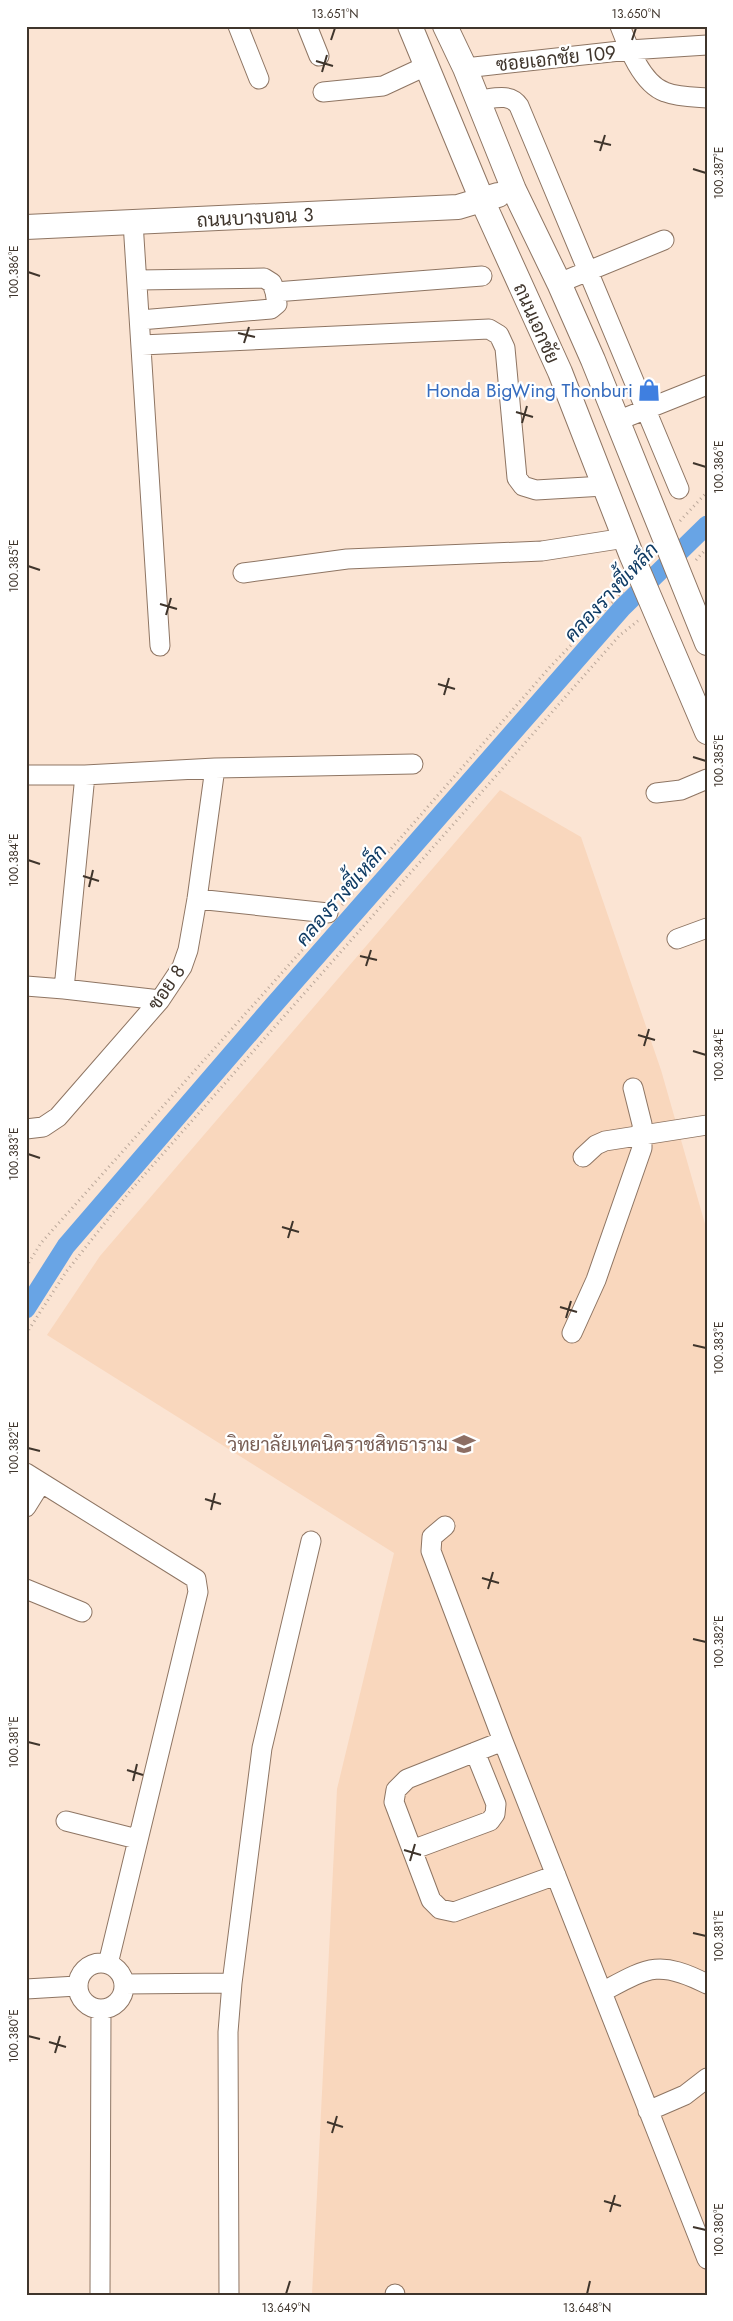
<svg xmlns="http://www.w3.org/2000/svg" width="733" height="2321" font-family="Jost,Sarabun,sans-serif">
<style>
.built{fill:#f9d7bd}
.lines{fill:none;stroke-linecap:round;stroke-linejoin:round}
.canal{stroke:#68a4e5;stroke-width:19}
.minor-casing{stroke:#8e7563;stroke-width:21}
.major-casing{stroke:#8e7563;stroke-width:26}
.path{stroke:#baa799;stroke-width:3;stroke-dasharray:1 4;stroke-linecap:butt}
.minor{stroke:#fff;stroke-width:19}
.major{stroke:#fff;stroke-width:24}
.ticks{fill:none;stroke:#3f352c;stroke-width:2}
.labels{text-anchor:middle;stroke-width:4.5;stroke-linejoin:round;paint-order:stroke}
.street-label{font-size:19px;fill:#3f352c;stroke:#fff}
.shop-label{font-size:19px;fill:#366cbe;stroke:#fff;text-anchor:end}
.education-label{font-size:19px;fill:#785e54;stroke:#fff;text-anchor:end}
.water-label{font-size:20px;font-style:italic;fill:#0e3a63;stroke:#fff}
.neatline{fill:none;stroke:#3f352c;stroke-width:2}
.ticks-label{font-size:12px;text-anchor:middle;fill:#3f352c}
</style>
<rect width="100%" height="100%" fill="#fbe4d3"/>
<path class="built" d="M500,790L581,837L661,1070L707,1231V2295H312L337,1789L394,1553L47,1335L100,1256Z"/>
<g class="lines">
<path class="canal" d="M26,1309L66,1246L272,1007L622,608L707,525"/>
<defs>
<path id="minor" d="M238,26L259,79
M307,26L319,56
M620,26C628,47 642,84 665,92C678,97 693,97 707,98
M465,68L629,50L707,45
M323,92L383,86L426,66
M478,100C492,99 510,92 519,106L679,489
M133,222L160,646
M138,280L264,278L272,283L275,292
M559,283L664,240
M140,320L271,309L277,304L275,292L482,276
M142,345L489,329L499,335L505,348L517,478L523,486L536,490L604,486
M617,421L707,385
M243,573L347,559L542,551L625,538
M26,775H85L215,768L413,764
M656,793L681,790L707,779
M197,899L328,913
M677,939L707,928
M26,986L64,989L85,775
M64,989L160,1000
M26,1129L43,1127L58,1117L160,1000L182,967L188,950L197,899L215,768
M583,1157L596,1145L605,1141L707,1125
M572,1333L596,1280L642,1148V1124L633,1088
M26,1473L196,1579L198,1592L108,1964
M26,1507L41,1483
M445,1526L432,1537L431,1551L503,1741L707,2259
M26,1589L82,1612
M503,1741L407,1779L396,1790L394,1802L431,1900L440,1909L454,1912L556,1875
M66,1821L137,1839
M412,1850L490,1821L495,1814L496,1804L475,1752
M78 1986a23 23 0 1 1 46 0a23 23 0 1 1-46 0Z
M124,1984L232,1983
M26,1989L77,1986
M602,1992C647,1968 658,1959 707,1984
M648,2111L685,2095L707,2078
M100,2295L101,2009
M229,2295L228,2032L232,1983L262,1748L311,1541
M395,2295V2294"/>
<path id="major" d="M410,26L482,200L560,372L631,554L707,732
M445,26L465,68L514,190L559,283L593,360L707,643
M26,227L458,207L498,195"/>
</defs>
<use href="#minor" class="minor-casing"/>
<use href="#major" class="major-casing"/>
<path class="path" d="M680,521L707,492
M696,560L707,548
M342,905L550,667L624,590
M26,1267L41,1243L321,929
M26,1334L66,1272L131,1190L620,635L639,620"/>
<use href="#minor" class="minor"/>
<use href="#major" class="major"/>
</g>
<path class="ticks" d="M331,40L335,28M632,40L636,28M316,61L333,66M322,72L327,55M594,141L611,145M600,151L605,135M693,169L706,173M28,272L40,276M238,333L255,337M244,343L249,327M516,412L533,417M522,423L527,406M693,463L706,467M28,566L40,570M160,604L177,609M166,615L171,598M438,684L455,689M444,695L449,678M693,757L706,761M28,860L40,864M83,876L99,881M89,887L93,870M360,956L377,960M366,966L371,950M638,1035L655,1040M644,1046L649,1029M693,1051L706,1055M28,1154L40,1158M282,1227L299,1232M288,1238L293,1221M560,1307L577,1312M566,1318L571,1301M693,1345L706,1348M28,1448L40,1451M205,1499L221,1504M211,1510L215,1493M482,1578L499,1583M488,1589L493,1572M693,1639L706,1642M28,1742L40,1745M127,1770L143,1775M133,1781L137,1764M404,1850L421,1855M410,1861L415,1844M693,1933L706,1936M28,2036L40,2039M49,2042L66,2047M55,2053L60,2036M327,2122L343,2127M332,2133L337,2116M604,2201L621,2206M610,2212L615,2195M693,2227L706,2230M286,2294L290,2281M587,2294L590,2281"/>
<defs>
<symbol id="shop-bare" viewBox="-9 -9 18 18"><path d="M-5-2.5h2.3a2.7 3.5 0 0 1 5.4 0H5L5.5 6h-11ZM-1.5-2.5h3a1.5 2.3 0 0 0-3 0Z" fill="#3f7fe0" stroke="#fff" stroke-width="2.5" paint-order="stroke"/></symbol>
<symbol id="university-bare" viewBox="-9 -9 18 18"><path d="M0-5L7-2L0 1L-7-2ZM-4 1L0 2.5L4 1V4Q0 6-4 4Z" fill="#8d6e63" stroke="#fff" stroke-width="2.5" paint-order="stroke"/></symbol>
</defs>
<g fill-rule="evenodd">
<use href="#shop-bare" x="633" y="374" width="32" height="32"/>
<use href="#university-bare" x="448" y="1428" width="32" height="32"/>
</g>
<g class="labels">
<g class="street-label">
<text transform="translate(556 58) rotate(-6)" y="7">ซอยเอกชัย 109</text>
<text transform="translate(255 217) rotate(-3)" y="7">ถนนบางบอน 3</text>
<text transform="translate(537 323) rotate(66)" y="7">ถนนเอกชัย</text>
<text transform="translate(166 987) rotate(-55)" y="7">ซอย 8</text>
</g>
<g class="shop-label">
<text x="633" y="397">Honda BigWing Thonburi</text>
</g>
<g class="education-label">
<text x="448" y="1451">วิทยาลัยเทคนิคราชสิทธาราม</text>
</g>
<g class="water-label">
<text transform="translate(611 592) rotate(-47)" y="7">คลองรางขี้เหล็ก</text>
<text transform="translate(341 895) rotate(-49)" y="7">คลองรางขี้เหล็ก</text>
</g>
</g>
<rect width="733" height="2321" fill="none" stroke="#ffffff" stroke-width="55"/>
<rect x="28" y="28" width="678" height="2266" class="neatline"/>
<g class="ticks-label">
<text x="335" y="18">13.651°N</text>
<text x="636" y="18">13.650°N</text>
<text transform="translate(719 173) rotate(-90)" y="4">100.387°E</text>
<text transform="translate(14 272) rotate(-90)" y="4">100.386°E</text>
<text transform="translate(719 467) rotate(-90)" y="4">100.386°E</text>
<text transform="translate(14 566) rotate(-90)" y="4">100.385°E</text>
<text transform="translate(719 761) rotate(-90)" y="4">100.385°E</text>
<text transform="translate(14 860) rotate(-90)" y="4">100.384°E</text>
<text transform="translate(719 1055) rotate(-90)" y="4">100.384°E</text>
<text transform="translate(14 1154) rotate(-90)" y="4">100.383°E</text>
<text transform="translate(719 1348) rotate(-90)" y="4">100.383°E</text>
<text transform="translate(14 1448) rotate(-90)" y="4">100.382°E</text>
<text transform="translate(719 1642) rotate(-90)" y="4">100.382°E</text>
<text transform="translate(14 1742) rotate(-90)" y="4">100.381°E</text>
<text transform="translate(719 1936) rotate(-90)" y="4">100.381°E</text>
<text transform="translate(14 2036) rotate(-90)" y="4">100.380°E</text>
<text transform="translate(719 2230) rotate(-90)" y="4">100.380°E</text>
<text x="286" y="2312">13.649°N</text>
<text x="587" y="2312">13.648°N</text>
</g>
</svg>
